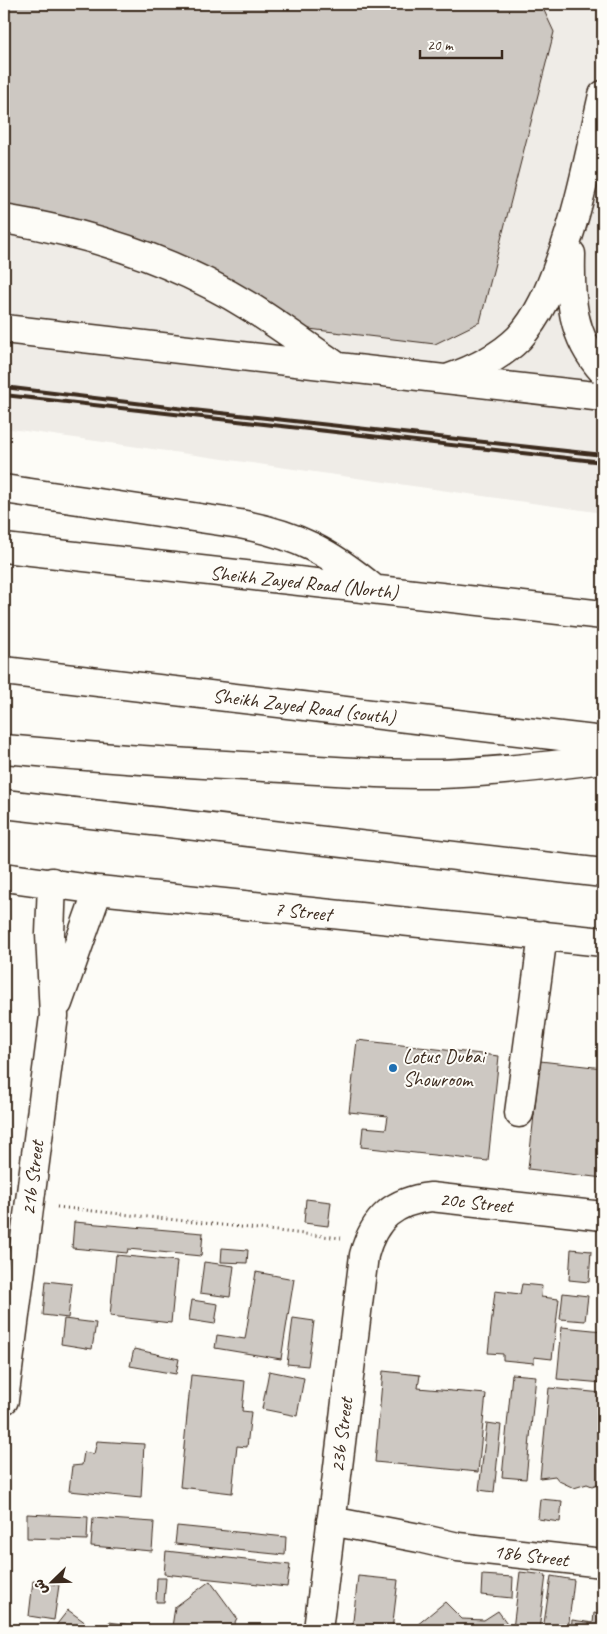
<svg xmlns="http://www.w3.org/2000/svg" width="607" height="1634" font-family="Caveat,'Playpen Sans Arabic',sans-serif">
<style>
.built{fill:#efece7}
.building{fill:#cdc8c2;stroke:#3b2a1e}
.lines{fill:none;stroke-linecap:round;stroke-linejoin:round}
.minor-casing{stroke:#3b2a1e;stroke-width:31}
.highway-casing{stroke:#3b2a1e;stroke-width:31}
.path{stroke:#3b2a1e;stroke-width:3;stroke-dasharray:1 4;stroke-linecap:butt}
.minor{stroke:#fdfcf7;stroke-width:28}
.highway{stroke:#fdfcf7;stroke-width:28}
.rail{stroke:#3b2a1e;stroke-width:4}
.poi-dot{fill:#1f6fb2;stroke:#fdfcf7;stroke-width:2}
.labels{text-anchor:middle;stroke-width:4;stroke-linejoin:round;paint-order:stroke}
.street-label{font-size:20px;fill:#3b2a1e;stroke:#fdfcf7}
.poi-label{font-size:20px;fill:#3b2a1e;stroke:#fdfcf7;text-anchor:start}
</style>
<rect width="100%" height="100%" fill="#fdfcf7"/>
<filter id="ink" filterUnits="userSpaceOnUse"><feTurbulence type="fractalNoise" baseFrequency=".02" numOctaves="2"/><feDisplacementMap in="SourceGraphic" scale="10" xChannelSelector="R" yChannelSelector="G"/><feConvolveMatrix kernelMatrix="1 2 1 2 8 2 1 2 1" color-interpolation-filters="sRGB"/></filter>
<g filter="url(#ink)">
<path class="built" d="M4,4H603V513L4,428Z"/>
<path class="building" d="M4,4H541L554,32L480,322L435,344L292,327L4,213Z
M357,1040L499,1056L488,1161L361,1147L363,1127L386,1129L388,1116L349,1112Z
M540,1061L603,1068V1178L528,1169Z
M306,1199L331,1202L328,1226L304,1223Z
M74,1222L203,1233L201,1256L128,1249L127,1253L72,1248Z
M222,1248L248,1250L247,1263L221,1262Z
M571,1249L591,1251L589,1282L569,1280Z
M116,1255L177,1261L171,1323L110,1316Z
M204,1262L234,1266L230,1297L200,1293Z
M256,1272L294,1279L281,1359L215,1348L217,1335L245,1339Z
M46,1281L72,1284L68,1318L43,1315Z
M522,1284L542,1286L541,1297L559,1299L552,1359L534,1357V1363L503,1360V1354L488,1353L495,1291L520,1294Z
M563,1293L588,1296L585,1321L560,1319Z
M192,1300L218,1304L215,1324L189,1320Z
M293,1318L314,1321L308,1366L287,1364Z
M64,1319L96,1323L92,1349L61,1344Z
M562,1327L603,1331V1383L557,1379Z
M134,1349L179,1359L176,1374L130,1366Z
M269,1371L304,1378L297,1416L262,1409Z
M383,1371L420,1375L418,1388L486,1394L478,1472L375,1462Z
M512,1374L536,1376L526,1479L502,1477Z
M191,1375L245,1381L242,1411L251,1412L247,1447L237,1446L232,1493L180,1487Z
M549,1388L603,1393V1482L592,1486L587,1484L574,1488L559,1481L555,1476L540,1478Z
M487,1423L501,1425L494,1492L479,1490Z
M97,1441L144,1444L141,1498L69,1491L72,1466L82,1465L84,1452L94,1454Z
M540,1499L562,1501L560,1522L538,1519Z
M27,1514L88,1517L87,1540L27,1538Z
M93,1518L154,1522L152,1551L91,1546Z
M177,1526L286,1537L285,1555L175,1544Z
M166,1551L290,1565L287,1587L164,1574Z
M520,1572L546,1575L539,1630L513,1629Z
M482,1575L513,1577L512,1598L481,1595Z
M358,1576L398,1580L392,1630H352Z
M551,1576L574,1580L568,1630H543Z
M157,1578H166L164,1602H156Z
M33,1581L59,1585L54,1620L29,1616Z
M210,1581L237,1618L235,1622L237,1630H168L172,1627L175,1607Z
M445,1602L462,1619L484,1620L498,1611L512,1630H411Z
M68,1610L86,1623L80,1630H57L54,1628Z
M594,1613L603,1615V1630H571L572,1620L593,1623Z
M109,1622L145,1627L144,1630H107Z"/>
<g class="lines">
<defs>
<path id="minor" d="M4,219C89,233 176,261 250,307C279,325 307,346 335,365
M571,254C570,299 571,336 603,371
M4,329L603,397
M447,379C473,370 499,358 519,338C539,316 550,289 560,261C580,207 590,151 603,95
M4,877L98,890L603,942
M58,1003L98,890
M519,1113L543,935
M4,1400L54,1016L50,934L52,882
M331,1521L419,1538L458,1547L603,1563
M318,1630L364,1255C374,1218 394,1201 431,1197L603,1216"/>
<path id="highway" d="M4,489L240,524C297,535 330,552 374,589
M4,548L603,615
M4,671L603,741
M4,749C90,757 177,763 264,767C323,770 382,775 441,774C496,772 550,766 603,759
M4,804L603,873"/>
</defs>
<use href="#minor" class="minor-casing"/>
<use href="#highway" class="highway-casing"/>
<path class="path" d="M57,1207L341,1238"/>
<use href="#minor" class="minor"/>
<use href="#highway" class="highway"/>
<path class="rail" d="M4,387L193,410L603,455
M4,395L603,462"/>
</g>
</g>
<circle class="poi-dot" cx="393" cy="1068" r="5"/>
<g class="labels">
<g class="street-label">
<text transform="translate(304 582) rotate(6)" y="7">Sheikh Zayed Road (North)</text>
<text transform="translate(304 706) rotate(7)" y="7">Sheikh Zayed Road (south)</text>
<text transform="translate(303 911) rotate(6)" y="7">7 Street</text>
<text transform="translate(32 1178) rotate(-83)" y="7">21b Street</text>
<text transform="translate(476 1202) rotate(6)" y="7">20c Street</text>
<text transform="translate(341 1435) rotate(-83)" y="7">23b Street</text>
<text transform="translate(531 1555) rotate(7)" y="7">18b Street</text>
</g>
<g class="poi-label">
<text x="403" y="1063">Lotus Dubai<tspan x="403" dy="23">Showroom</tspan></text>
</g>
</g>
<rect width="607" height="1634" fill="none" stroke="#fdfcf7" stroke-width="20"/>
<rect x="10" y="10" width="587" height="1614" fill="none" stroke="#3b2a1e" stroke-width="2" filter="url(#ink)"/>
<g transform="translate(52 1582) rotate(247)" stroke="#fdfcf7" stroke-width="4" paint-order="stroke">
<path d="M0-4L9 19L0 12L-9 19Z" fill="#3b2a1e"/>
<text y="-8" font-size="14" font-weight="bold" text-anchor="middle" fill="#3b2a1e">ش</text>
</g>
<path d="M420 50v8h82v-8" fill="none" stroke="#3b2a1e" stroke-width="2.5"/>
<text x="427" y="50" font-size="15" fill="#3b2a1e" stroke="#fdfcf7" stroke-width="4" paint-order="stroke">20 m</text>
</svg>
